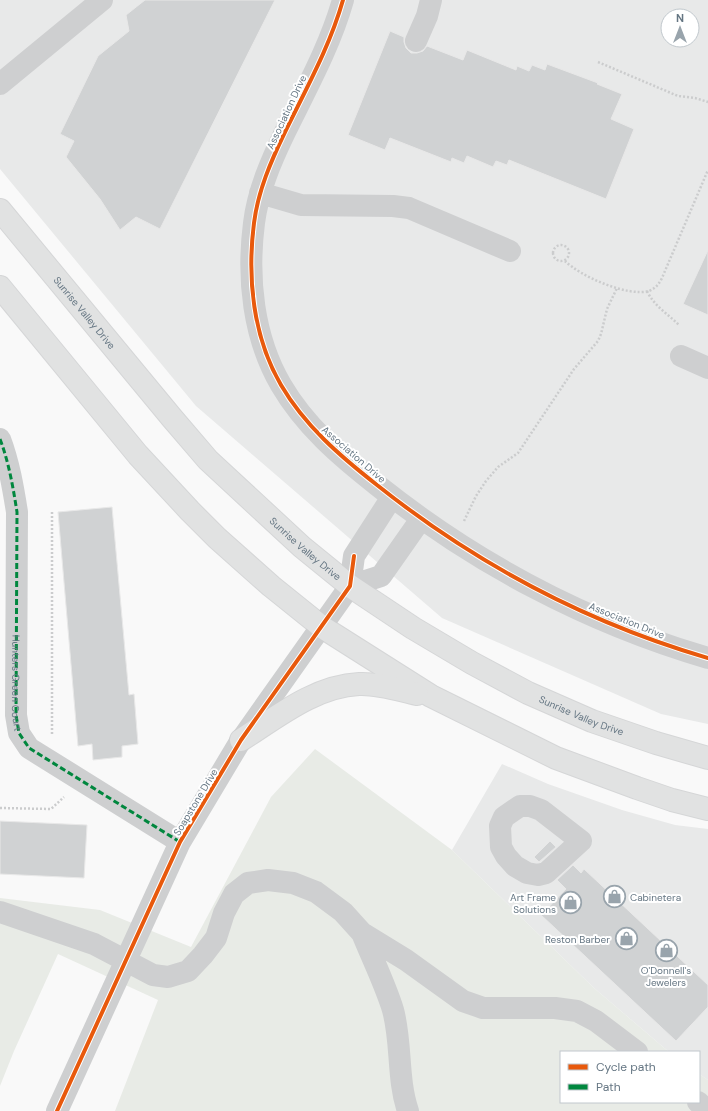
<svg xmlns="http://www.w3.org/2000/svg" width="708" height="1111" font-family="'DM Sans',sans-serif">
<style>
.built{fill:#e8e9e9;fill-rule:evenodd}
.green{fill:#e8ebe6}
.building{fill:#d0d2d3;stroke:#e8e8e8}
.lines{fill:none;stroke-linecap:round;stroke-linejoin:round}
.major-casing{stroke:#d5d6d7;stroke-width:24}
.path{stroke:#cbcccd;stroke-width:2.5;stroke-dasharray:2 2;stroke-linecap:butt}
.minor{stroke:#cecfd0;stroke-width:22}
.major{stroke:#e1e2e2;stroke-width:22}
.quiet{stroke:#00873e;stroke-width:3;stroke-dasharray:6 3;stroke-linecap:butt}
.cycleway-casing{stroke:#fff;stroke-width:6}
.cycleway{stroke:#e8590c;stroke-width:4}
.labels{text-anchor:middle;stroke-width:4;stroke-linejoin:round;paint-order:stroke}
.street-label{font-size:10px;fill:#657683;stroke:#fff}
.poi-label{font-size:10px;fill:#657683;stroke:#fff;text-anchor:end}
</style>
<rect width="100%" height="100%" fill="#f9f9f9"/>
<path class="built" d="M0,0H708V724L661,714L442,618L196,406L0,169ZM668,16H692V40H668Z
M502,764L548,784L622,810L675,825L708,829V1080L699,1074V1052H669L594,988L452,850Z"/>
<path class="green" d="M315,749L452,850L594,988L669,1052H561V1102H699V1074L708,1080V1111H115L158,1000L58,954L14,1051L0,1086V898L100,910L191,947L271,797Z"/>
<path class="building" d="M145,0H275L160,229L136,217L120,230L100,199L66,157L74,141L60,134L98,56L129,31L126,15Z
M390,31L404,37V42L406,48L411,53H417L423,51L427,46L463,60L467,50L516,70L517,66L529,71L532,65L545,70L547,64L598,83L597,84L622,94L611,119L634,129L606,199L509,160L507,165L496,161L493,167L467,156L464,163L452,158L451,162L390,138L385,150L348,135Z
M708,250V315L683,304Z
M112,507L129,695L134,694L138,744L122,746V757L93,760L92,744L78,746L58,512Z
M0,821L87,825L84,878L0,874Z
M550,841L556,847L539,862L534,857Z
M573,865L581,873L584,869L708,985V1007L676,1041L541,915L566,889L557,880Z"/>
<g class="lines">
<defs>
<g id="major">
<path id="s1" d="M0,210L172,418L208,460L302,547L350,586L413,628L472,663L528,693L592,721L656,743L708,758"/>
<path d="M0,287L138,455L190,511L217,538L271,586L322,627L431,696L556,758L637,788L672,800L708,809"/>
<path d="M241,740C277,717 315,686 359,684C378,683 399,690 417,694"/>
</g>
</defs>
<use href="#major" class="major-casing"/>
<path class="path" d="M598,62L678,96L695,98L708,102
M553 253a8 8 0 1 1 16 0a8 8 0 1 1-16 0Z
M565,261C580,276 627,297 649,291C656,288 659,284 662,278L708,170
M647,291C654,306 668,314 679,325
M52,512V735
M464,521L476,496L486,481L498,467L518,453L574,369L598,341L601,334L607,309L617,288
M0,808L51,809L64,797"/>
<path class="minor" d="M343,0C330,46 306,89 285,132C271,161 258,191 254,223C247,278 253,337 281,385C305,426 340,456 377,485C475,563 588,623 708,658
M416,41L427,16L431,0
M0,84L102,0
M260,193L301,205L393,206L409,208L510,251
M681,356L708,368
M0,439C9,463 13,487 17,512L16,715L19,733L29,748L180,842
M350,586L381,576L421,519
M520,806H530L541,810L581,841L546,873L538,875L527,873L515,866L506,856L501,847L500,826L504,817Z
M0,912L94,944L153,975L168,977L188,971L203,955L216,938L224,913L234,894L248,883L268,880L293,883L316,892L343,912L362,933L406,960L463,1001L483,1008H555L577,1011L596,1021L637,1052
M362,933C372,958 385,984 393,1010C402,1043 397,1079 408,1111
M698,1102L708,1111
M57,1111L180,842L241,740L350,586L354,556L392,497"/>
<use href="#major" class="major"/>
<path class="quiet" id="s2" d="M0,439C9,463 13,487 17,512L16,715L19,733L29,748L180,842"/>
<defs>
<path id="cycleway" d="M343,0C330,46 306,89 285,132C271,161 258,191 254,223C247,278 253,337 281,385C305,426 340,456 377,485C475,563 588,623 708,658
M57,1111L180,842L241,740L350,586L354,556"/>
</defs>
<use href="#cycleway" class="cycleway-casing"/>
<use href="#cycleway" class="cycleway"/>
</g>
<defs>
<symbol id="shop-ring" viewBox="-11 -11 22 22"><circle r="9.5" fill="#fff" stroke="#99a4ac" stroke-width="1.5"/><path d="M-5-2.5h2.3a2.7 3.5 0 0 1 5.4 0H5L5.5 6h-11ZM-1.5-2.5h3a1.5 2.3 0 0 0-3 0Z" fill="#99a4ac"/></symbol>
</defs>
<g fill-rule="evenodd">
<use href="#shop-ring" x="602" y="884" width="25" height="25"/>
<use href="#shop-ring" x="558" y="890" width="25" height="25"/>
<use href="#shop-ring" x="614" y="926" width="25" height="25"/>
<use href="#shop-ring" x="654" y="938" width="25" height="25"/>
</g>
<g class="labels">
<g class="street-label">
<text transform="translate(286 112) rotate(-65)" y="4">Association Drive</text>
<text dy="4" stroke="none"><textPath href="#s1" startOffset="133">Sunrise Valley Drive</textPath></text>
<text transform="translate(354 454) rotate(41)" y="4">Association Drive</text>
<text dy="4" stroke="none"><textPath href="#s1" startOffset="457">Sunrise Valley Drive</textPath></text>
<text transform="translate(627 620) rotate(22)" y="4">Association Drive</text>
<text dy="4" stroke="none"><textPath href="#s2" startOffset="246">Hunters Green Court</textPath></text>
<text dy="4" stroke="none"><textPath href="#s1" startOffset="781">Sunrise Valley Drive</textPath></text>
<text transform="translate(195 802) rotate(-59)" y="4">Soapstone Drive</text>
</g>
<g class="poi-label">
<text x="556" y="901">Art Frame<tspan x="556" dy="12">Solutions</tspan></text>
<text x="630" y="901" text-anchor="start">Cabinetera</text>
<text x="610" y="943">Reston Barber</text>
<text x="666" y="974" text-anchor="middle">O'Donnell's<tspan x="666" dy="12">Jewelers</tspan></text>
</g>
</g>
<rect x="560" y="1051" width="140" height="52" fill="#ffffff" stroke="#c1c8cd"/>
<rect x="568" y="1064" width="20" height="6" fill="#e8590c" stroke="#c1c8cd"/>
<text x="596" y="1071" font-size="12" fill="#657683">Cycle path</text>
<rect x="568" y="1084" width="20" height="6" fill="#00873e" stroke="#c1c8cd"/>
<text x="596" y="1091" font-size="12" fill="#657683">Path</text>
<g transform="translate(680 28)"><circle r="19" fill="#ffffff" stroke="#c1c8cd"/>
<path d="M0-3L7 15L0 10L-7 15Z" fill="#99a4ac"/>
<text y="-6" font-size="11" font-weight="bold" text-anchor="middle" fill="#657683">N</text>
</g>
</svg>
